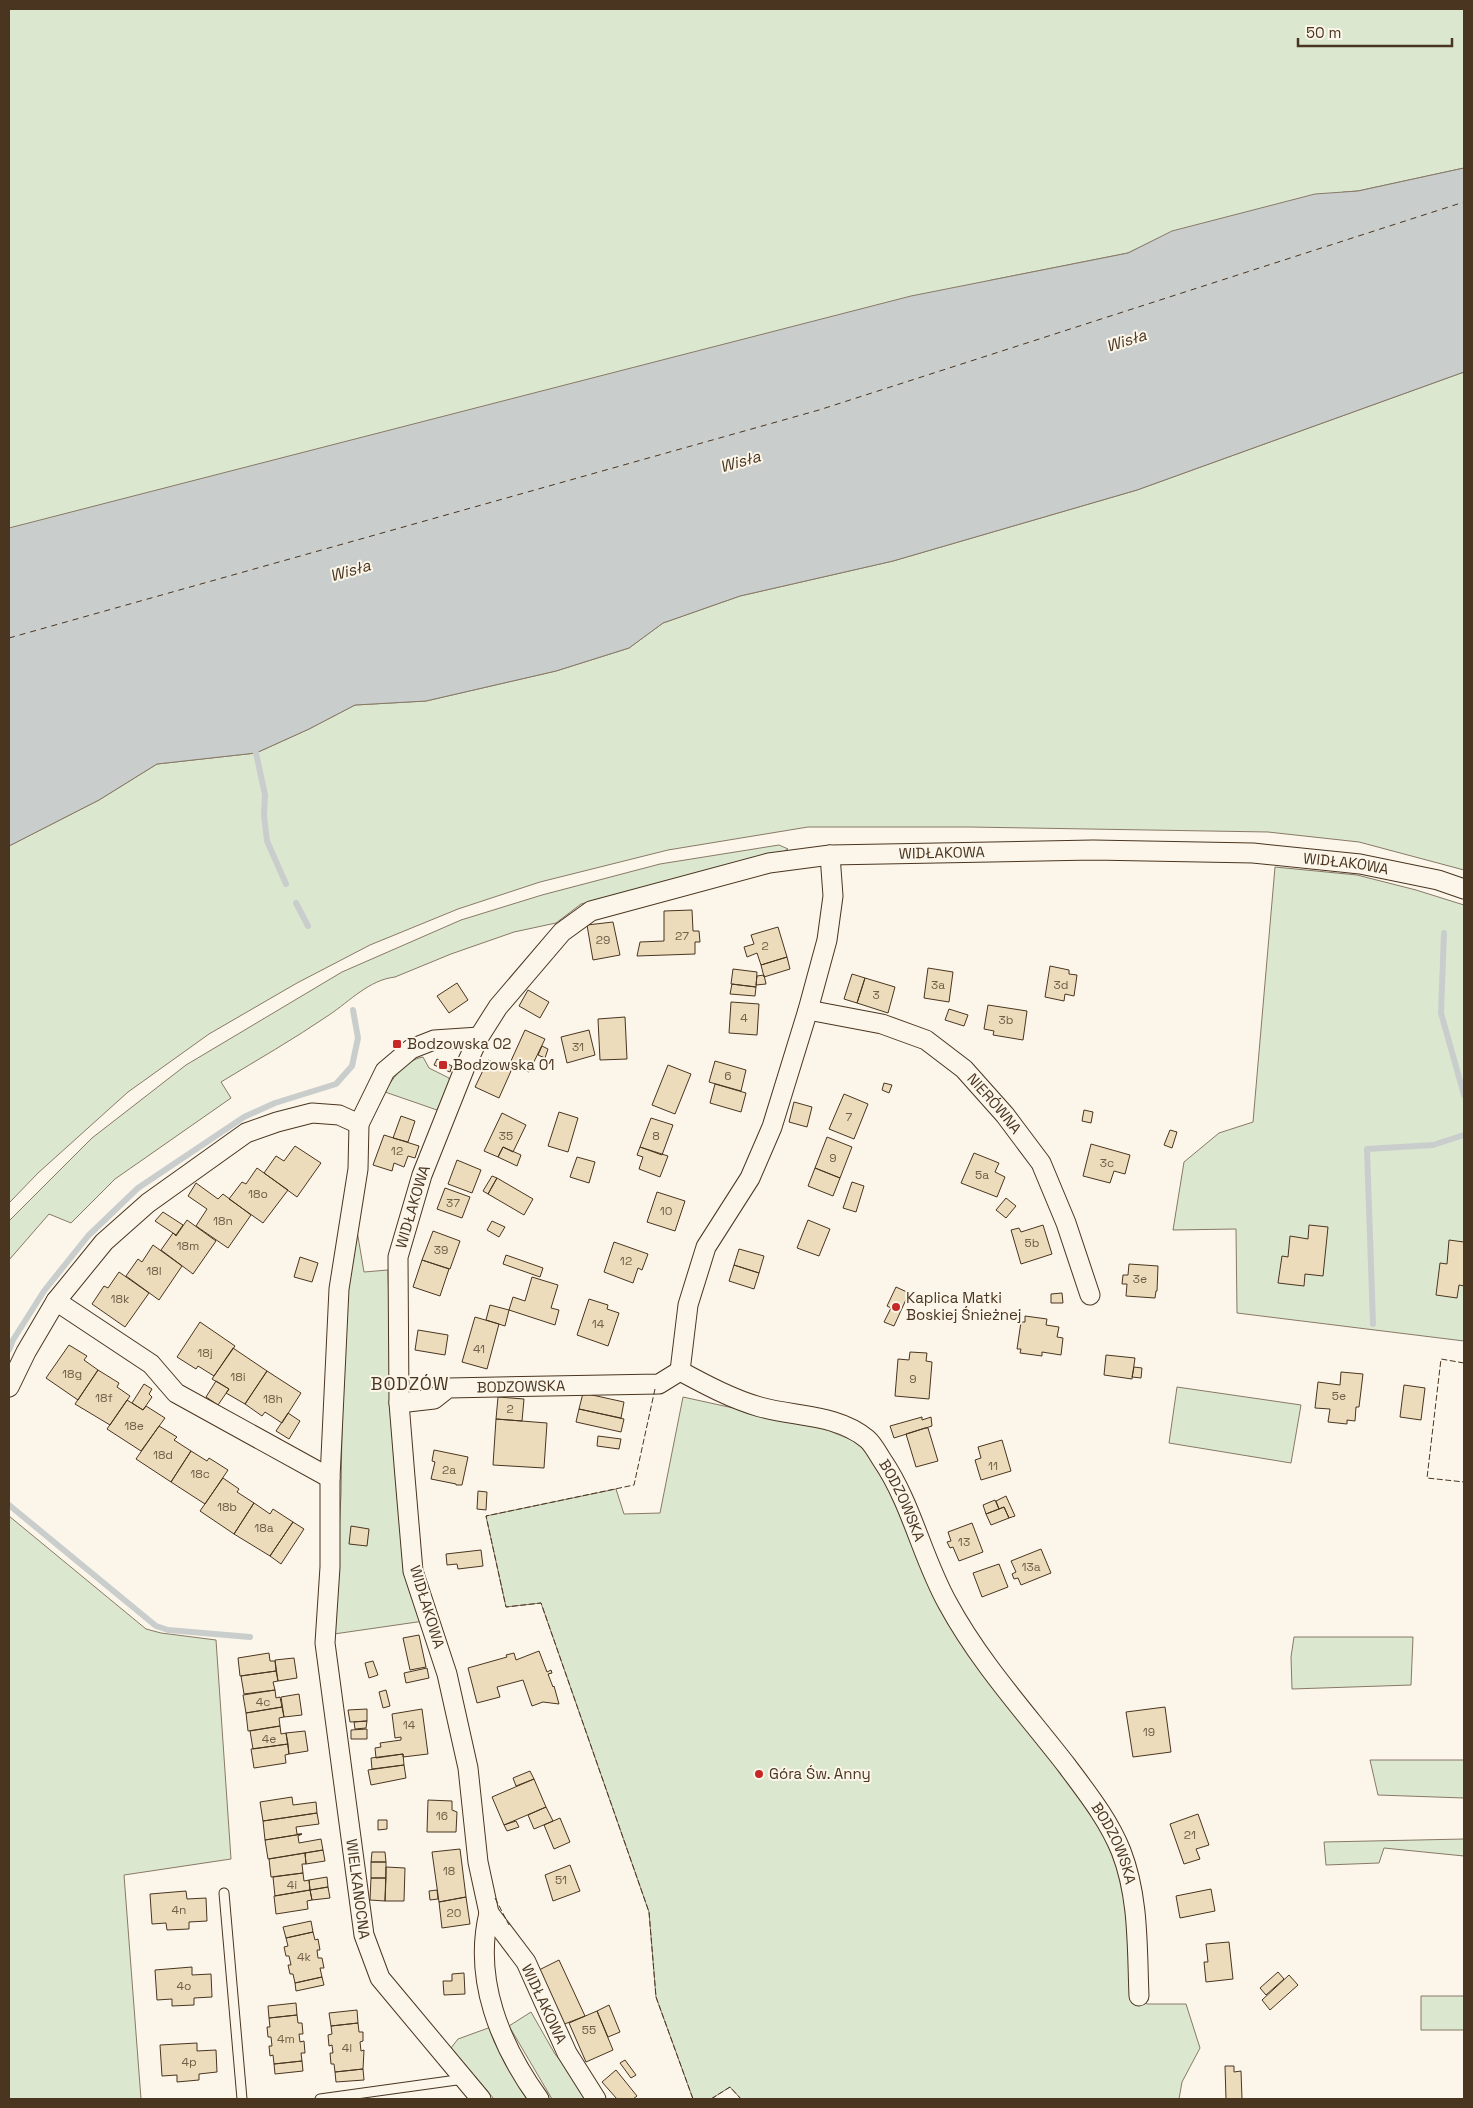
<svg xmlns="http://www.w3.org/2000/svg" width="1473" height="2108" font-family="'Space Grotesk',sans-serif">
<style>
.green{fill:#dce7d0;stroke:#887966}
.water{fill:#c9cecd;stroke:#887966}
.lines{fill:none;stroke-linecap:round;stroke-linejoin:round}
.stream{stroke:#c9cecd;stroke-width:6}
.ferry{stroke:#4a3520;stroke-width:1;stroke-dasharray:6 5;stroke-linecap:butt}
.building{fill:#ecdcbc;stroke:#4a3520}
.lane-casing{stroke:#4a3520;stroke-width:11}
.street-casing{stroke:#4a3520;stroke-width:21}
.lane{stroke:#fbf6e9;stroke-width:9}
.street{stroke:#fbf6e9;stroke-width:19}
.fence{stroke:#4a3520;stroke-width:1;stroke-dasharray:6 2.5;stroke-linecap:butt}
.poi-dot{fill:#c62828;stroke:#fbf6e9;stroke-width:2}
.labels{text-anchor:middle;stroke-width:4;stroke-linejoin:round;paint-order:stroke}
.number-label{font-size:12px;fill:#725f47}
.street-label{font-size:15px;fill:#4a3520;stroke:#fbf6e9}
.poi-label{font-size:15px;fill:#4a3520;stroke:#fbf6e9;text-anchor:start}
.water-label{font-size:16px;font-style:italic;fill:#4a3520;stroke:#fbf6e9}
.quarter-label{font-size:18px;letter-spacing:1px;fill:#4a3520;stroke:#fbf6e9}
</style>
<rect width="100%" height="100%" fill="#fbf6e9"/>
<path class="green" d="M9,9H1464V168L1358,191L1344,192L1157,239L1128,253L992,280L9,538Z
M1464,372V870L1359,842L1268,832L969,827H808L668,850L540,882L458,909L370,945L297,983L209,1034L128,1092L38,1173L9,1203V846L99,800L157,764L256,753L309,729L355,705L426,701L556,671L629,648L663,623L740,596L893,561L1137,490Z
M779,845L788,849L775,857L581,904L556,923L514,932L451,954L395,977C369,980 350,1001 329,1015C294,1039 257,1060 221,1082L231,1098L115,1179L71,1223L49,1214L9,1260V1221L92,1138L186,1065L342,972L461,920L542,895L660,864Z
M1275,867L1357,875L1416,890L1464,905V1341L1237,1313L1236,1229L1173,1230L1184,1162L1219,1133L1253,1122Z
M423,1057L429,1068L449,1078L450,1082L437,1110L385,1092C393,1077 406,1060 423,1057Z
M355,1219L364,1272L388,1270L391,1404L424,1621L334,1634L341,1494L344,1286Z
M1177,1387L1301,1405L1291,1463L1169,1443Z
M683,1397L820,1427L854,1441L873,1457L892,1491L937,1597L1092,1810L1124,1879L1135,1996L1147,2004H1186L1200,2048L1182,2082L1179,2099H741L730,2087L711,2099H693L656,1997L649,1912L541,1603L506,1607L486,1516L616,1489L624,1514L660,1513Z
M9,1516L146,1629L161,1633L216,1640L231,1859L124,1875L141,2099H9Z
M1294,1637H1413L1411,1685L1292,1689L1291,1657Z
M1370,1760H1464V1798L1378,1795Z
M1464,1839V1856L1384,1848L1379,1863L1326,1865L1324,1842Z
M1421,1996H1464V2030H1421Z
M531,2012L555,2054L592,2099H552L509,2026Z
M491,2027L532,2099H494L451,2048L458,2039Z"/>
<path class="water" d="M1464,168V372L1137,490L893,561L740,596L663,623L629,648L556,671L426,701L355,705L309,729L256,753L157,764L99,800L9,846V528L911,296L1128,253L1172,231L1315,194L1358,191Z"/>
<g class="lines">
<path class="stream" d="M256,753L265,795L264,815L267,841L286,884
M296,903L308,926
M1444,933L1441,1013L1464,1095
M1373,1324L1367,1149L1433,1145L1464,1135
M9,1350L13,1340L44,1291L88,1236L138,1188L244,1117L275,1103L336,1084L352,1066L358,1038L353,1010
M9,1505L156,1626L168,1630L250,1637"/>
<path class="ferry" d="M9,638L819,410L1464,202"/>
</g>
<path class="building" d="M692,910L693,931H699L700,942H695V954L637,956L640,942L664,941V911Z
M613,922L620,955L593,960L587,925Z
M778,927L787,957L761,965L757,953L747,957L744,947L754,944L751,935Z
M787,957L790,969L764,977L761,965Z
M1050,966L1069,970V974L1077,975L1074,996L1065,994L1064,1001L1045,997Z
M928,968L953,972L949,1002L924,998Z
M733,969L757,972L756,987L731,984Z
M852,974L865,978L857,1003L844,999Z
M764,975L766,984L756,985L757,976Z
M865,978L895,987L888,1013L857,1003Z
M457,983L468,1000L449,1013L437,996Z
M732,984L756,987L755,996L730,994Z
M528,990L549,1002L540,1018L519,1006Z
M731,1002L759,1004L757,1035L729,1033Z
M988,1005L1027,1011L1023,1040L993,1035L994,1031L984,1029Z
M949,1009L968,1015L964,1026L945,1020Z
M625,1017L627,1059L600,1060L598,1019Z
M525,1030L545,1039L529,1072L510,1063Z
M589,1030L595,1055L567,1063L561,1037Z
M542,1046L548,1049L545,1058L538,1055Z
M437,1059L452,1066L450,1072L434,1065Z
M488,1060L511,1071L499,1098L475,1087Z
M715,1061L746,1070L741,1091L709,1082Z
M668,1065L691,1074L675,1114L652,1105Z
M884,1083L892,1085L889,1093L882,1090Z
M715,1084L746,1093L741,1112L710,1103Z
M844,1094L868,1104L854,1139L829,1129Z
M794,1102L812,1107L807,1127L789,1122Z
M1084,1110L1093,1112L1091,1123L1082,1121Z
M559,1112L578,1118L568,1152L548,1146Z
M502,1113L526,1125L513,1152L503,1147L498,1157L484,1151Z
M401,1116L415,1121L408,1142L393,1138Z
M651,1118L673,1125L662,1155L640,1147Z
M1170,1130L1177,1132L1172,1148L1164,1145Z
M384,1135L419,1146L415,1158L408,1156L404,1167L394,1163L392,1171L373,1165Z
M827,1137L852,1147L840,1178L815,1168Z
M1091,1144L1130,1155L1125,1174L1114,1171L1110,1183L1083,1176Z
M295,1146L321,1163L297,1197L264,1173L276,1156L284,1161Z
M503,1147L521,1155L517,1166L498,1157Z
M640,1147L668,1156L660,1177L639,1169L643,1157L637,1155Z
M974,1153L999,1163L995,1172L1005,1177L997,1197L961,1183Z
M577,1157L595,1162L589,1183L570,1177Z
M457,1160L481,1170L472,1193L448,1184Z
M257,1168L288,1190L263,1223L229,1199L242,1182L246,1184Z
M815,1168L840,1178L833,1196L808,1186Z
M492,1176L497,1178L488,1194L483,1191Z
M497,1178L533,1199L524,1215L488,1194Z
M852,1182L864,1186L856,1212L843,1208Z
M196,1183L218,1199L223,1194L251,1215L228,1248L196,1226L207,1209L188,1196Z
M445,1188L470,1197L462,1218L437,1209Z
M657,1192L685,1201L675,1231L647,1222Z
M1006,1198L1016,1206L1006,1218L996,1210Z
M163,1212L183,1225L176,1235L155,1221Z
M187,1220L216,1241L193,1274L161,1250L173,1233L176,1236Z
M808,1220L830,1229L819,1256L797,1248Z
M492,1221L505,1227L499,1237L487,1230Z
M1043,1225L1052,1254L1021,1264L1011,1230L1019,1228L1021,1232Z
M1309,1225L1328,1227L1323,1276L1305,1274L1304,1286L1278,1283L1282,1256L1288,1257L1290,1236L1308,1239Z
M433,1231L460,1241L450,1269L422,1260Z
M1449,1240L1464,1242V1286L1459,1285L1457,1298L1436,1295L1440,1263L1447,1264Z
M614,1242L648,1254L642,1270L638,1268L633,1283L604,1272Z
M153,1245L182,1266L159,1300L126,1276L138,1259L142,1262Z
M739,1249L764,1256L759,1273L734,1265Z
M506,1255L543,1268L540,1277L503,1264Z
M300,1257L318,1263L312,1282L294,1277Z
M422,1260L449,1269L440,1296L413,1287Z
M1129,1264L1158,1266L1157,1291H1156L1155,1298L1126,1296L1127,1284H1122L1123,1275H1128Z
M734,1265L759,1273L754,1289L729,1281Z
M119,1272L149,1293L125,1327L92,1304L104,1286L108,1288Z
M532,1277L558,1285L551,1308L559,1310L555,1325L509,1310L513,1297L525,1301Z
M896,1287L909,1293L894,1326L884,1322L891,1308L887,1306Z
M1062,1293L1063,1303H1051V1294Z
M589,1299L608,1305L607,1309L619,1313L608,1346L577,1335Z
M490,1305L509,1310L505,1326L486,1320Z
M1025,1316L1047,1319L1046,1325L1059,1327L1057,1337L1063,1338L1061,1355L1042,1352V1356L1020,1353L1021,1349H1017L1021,1322H1025Z
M475,1317L499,1324L487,1369L462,1362Z
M200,1322L235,1346L214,1376L198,1366L196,1369L177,1357Z
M418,1330L448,1335L445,1355L415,1350Z
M69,1345L87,1356L84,1360L98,1370L78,1400L46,1378Z
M233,1348L267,1371L245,1404L226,1393L229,1389L212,1379Z
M910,1352L927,1353L926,1361L932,1362L929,1399L895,1396L898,1359L909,1360Z
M1106,1355L1135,1358L1132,1379L1104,1375Z
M1134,1367L1142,1368L1141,1378L1132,1377Z
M98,1370L119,1383L117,1387L130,1396L110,1425L75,1404Z
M267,1371L301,1393L282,1423L265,1412L262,1416L245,1404Z
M1341,1372L1363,1374L1359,1407H1356L1355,1421L1347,1420V1424L1328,1422L1330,1409L1315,1408L1318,1382L1340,1385Z
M216,1381L229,1389L218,1405L206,1397Z
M144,1384L152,1389L149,1394L152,1397L143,1410L132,1403Z
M1404,1385L1425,1388L1421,1420L1400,1417Z
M583,1393L624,1402L621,1418L579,1409Z
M498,1397L524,1399L522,1421L496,1419Z
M127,1400L143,1410L146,1406L165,1418L141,1451L107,1429Z
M579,1409L624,1419L621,1432L576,1422Z
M288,1413L300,1421L289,1439L276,1431Z
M922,1417V1420L931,1417L932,1426L894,1438L890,1426Z
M496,1419L547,1423L544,1468L493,1465Z
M159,1426L177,1437L174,1440L191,1451L171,1482L136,1459Z
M925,1428H928L938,1461L916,1467L906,1434Z
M598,1436L621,1439L619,1449L597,1446Z
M1002,1440L1011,1471L981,1480L975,1460L981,1458L978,1447Z
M434,1450L468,1457L462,1485H456V1484L431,1479L435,1462L432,1461Z
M191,1451L207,1461L209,1458L228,1470L205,1504L171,1482Z
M223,1478L239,1489L237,1492L254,1503L234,1534L200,1511Z
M478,1491L487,1492L486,1510L477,1509Z
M1006,1496L1015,1516L1009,1518L1004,1507L999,1509L996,1501Z
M995,1500L999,1509L986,1514L983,1505Z
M254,1503L270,1514L273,1509L293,1522L270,1556L234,1534Z
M1004,1507L1009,1518L991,1525L986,1514Z
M293,1522L304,1529L281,1564L270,1556Z
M972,1523L983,1552L959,1561L953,1547L950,1548L947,1542L951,1541L948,1532Z
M351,1526L369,1529L367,1546L349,1544Z
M1041,1549L1051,1573L1021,1585L1018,1578L1014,1579L1012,1574L1016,1572L1011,1561Z
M481,1550L483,1566L458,1569L457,1564L447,1565L446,1554Z
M999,1564L1008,1587L982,1597L973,1573Z
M419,1635L426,1667L410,1670L403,1638Z
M539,1651L547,1672L551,1670L552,1673L548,1674L553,1687L554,1686L559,1704L543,1702L532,1706L523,1680L497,1687L500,1697L477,1703L468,1668L507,1657L506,1655L514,1653L516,1660Z
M269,1653L270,1661H275L276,1671L240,1676L238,1658Z
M294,1658L297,1678L278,1681L275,1660Z
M373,1661L378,1675L369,1678L365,1663Z
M427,1668L429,1678L406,1683L404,1673Z
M276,1671L278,1681L273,1682L275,1690L244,1694L241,1676Z
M275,1690L276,1698L280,1697L282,1707L246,1713L243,1695Z
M386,1690L390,1706L383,1708L379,1692Z
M299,1694L302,1715L284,1717L281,1697Z
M282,1707L284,1717L279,1718L280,1726L248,1731L246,1713Z
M1165,1707L1171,1752L1133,1757L1126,1712Z
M367,1709V1721L350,1722L348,1710Z
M422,1709L428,1754L403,1757V1754L376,1758L375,1748L381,1747L380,1743L401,1740V1737L395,1738L392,1714Z
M367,1721L366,1728L355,1729L354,1722Z
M280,1726L281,1734L286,1733L288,1744L253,1749L250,1731Z
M367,1729V1739H351V1730Z
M305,1731L308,1751L289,1754L286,1733Z
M288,1744L289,1754L285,1755L286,1763L254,1768L251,1749Z
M403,1754L404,1765L372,1769L371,1758Z
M404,1765L406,1778L371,1785L368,1770Z
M530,1771L534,1779L516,1786L513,1778Z
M534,1779L546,1807L504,1825L492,1797Z
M292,1797L293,1805L316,1802L317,1813L263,1821L260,1802Z
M428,1800L452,1801V1810L457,1812L456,1832H427Z
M546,1807L553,1821L534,1829L528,1815Z
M317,1813L319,1824L296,1827L297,1834H302L265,1840L263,1821Z
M1198,1814L1209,1845L1196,1849L1200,1859L1184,1864L1170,1824Z
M560,1818L570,1842L554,1849L544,1825Z
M378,1820H387V1829L378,1830Z
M516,1821L519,1827L507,1831L504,1825Z
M302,1834L298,1836L299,1843L321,1839L323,1850L268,1859L265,1840Z
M460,1849L466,1897L439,1902L432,1852Z
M323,1850L325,1861L306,1864L305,1853Z
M372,1852H385L386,1862H371Z
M305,1853L306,1864H302L303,1873L271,1877L269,1859Z
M371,1862H386V1878H371Z
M570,1865L580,1891L553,1901L545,1875Z
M386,1867L405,1868L404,1901H385Z
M303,1873L304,1881L309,1880L310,1890L275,1896L273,1877Z
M327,1877L328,1887L310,1890L309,1880Z
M371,1878H386L385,1901L370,1900Z
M328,1887L330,1898L312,1900L310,1890Z
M1211,1889L1215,1911L1180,1918L1176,1896Z
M310,1890L312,1900L307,1901L308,1909L276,1914L274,1896Z
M437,1890L438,1899L430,1900L429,1891Z
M186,1891L187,1899L206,1898L207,1921L189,1922V1929L167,1930L166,1923L152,1924L150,1894Z
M466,1897L470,1924L442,1928L439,1902Z
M311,1921L313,1932L286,1938L283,1927Z
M313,1932L315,1940L318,1939L320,1950H317L318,1958H322L324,1968H320L322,1977L295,1983L293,1974H290L288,1965H291L289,1956H286L284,1947L288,1946L286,1938Z
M1229,1942L1233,1979L1206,1982L1204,1962H1208L1206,1944Z
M559,1960L585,2016L562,2025L537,1971Z
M192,1967V1975L211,1974L212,1997L194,1998V2005L172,2006V1999L157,2000L155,1970Z
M1278,1972L1284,1979L1266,1995L1260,1988Z
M464,1973L465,1994L444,1995L443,1981H452V1974Z
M1289,1975L1298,1985L1270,2010L1262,2000Z
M322,1977L324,1985L296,1991L295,1983Z
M296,2003L297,2015L269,2018L268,2006Z
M609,2005L620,2032L608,2037L597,2011Z
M357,2010L358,2023L331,2026L329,2013Z
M597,2011L613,2050L586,2062L569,2023Z
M297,2015L298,2023H302L303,2034H299L300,2042L304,2041L305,2053H301L302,2061L274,2064L273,2055L270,2056L269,2046H272L271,2037H268L267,2027H270L269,2018Z
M358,2023L359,2032H363V2041L360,2042L361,2051L364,2050L363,2069L335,2072L334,2064H331L330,2053H333L332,2045L329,2046L328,2035L332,2034L331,2026Z
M197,2043V2051L216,2050L217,2072L199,2074V2080L177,2082V2075L162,2076L160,2045Z
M625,2060L636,2075L631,2078L620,2063Z
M302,2061L303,2071L275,2074L274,2064Z
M1225,2066H1234V2072L1241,2071L1242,2099H1226Z
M363,2069L364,2080L336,2082L335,2072Z
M616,2070L637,2096L633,2099H617L602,2082Z"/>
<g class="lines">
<defs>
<path id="lane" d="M224,1893L242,2099
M320,2099L464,2079"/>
<g id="street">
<path id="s1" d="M808,1010L882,1024L926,1040L964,1069L1005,1115L1041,1163L1066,1223L1090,1295"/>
<path id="s2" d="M479,1037L434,1040L411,1049L385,1071L359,1124L358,1169L339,1289L330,1478V1567L325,1643L364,1935L380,1978L481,2099"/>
<path d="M56,1301L151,1364L176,1393L330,1478"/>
<path id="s3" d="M680,1371C706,1385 732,1399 760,1407C796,1417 837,1414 867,1439C873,1444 878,1454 882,1460C912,1504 922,1558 948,1604C980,1663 1026,1713 1067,1766C1087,1793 1108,1819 1121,1851C1139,1897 1137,1947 1139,1996"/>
<path d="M680,1371L688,1305L706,1247L750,1178L772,1127L808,1010L827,940L833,896L830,855"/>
<path d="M9,1387L26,1352L56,1301L104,1242L148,1203L246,1133L277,1122L312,1113L339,1115L359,1124"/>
<path id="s4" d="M399,1403L434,1399L448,1388L659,1384L680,1371"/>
<path d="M489,1913C473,1979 500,2045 539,2099"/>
<path id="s5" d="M596,2099L567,2053L526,1962L489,1913L478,1862L468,1768L447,1674L413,1571L405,1477L399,1403L398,1257L422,1175L465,1067L479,1037L498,1007L562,932L591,911L769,863L830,855L1093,850L1253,853L1360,864L1438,880L1464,889"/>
</g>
</defs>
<use href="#lane" class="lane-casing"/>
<use href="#street" class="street-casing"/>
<use href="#lane" class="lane"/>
<use href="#street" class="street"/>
<path class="fence" d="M1464,1363L1441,1359L1427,1478L1464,1482
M655,1389L634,1485L486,1516L506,1607L541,1603L649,1912L656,1997L693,2099
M495,1898L509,1925
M711,2099L730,2087L741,2099"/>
</g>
<g class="poi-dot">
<rect x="392" y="1039" width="10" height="10" rx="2.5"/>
<rect x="438" y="1060" width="10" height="10" rx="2.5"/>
<circle cx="896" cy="1307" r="5"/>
<circle cx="759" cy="1774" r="5"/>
</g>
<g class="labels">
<g class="number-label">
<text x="682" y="940">27</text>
<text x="603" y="944">29</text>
<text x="765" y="950">2</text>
<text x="938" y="989">3a</text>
<text x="1061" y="989">3d</text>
<text x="876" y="999">3</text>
<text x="744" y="1022">4</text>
<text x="1006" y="1024">3b</text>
<text x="578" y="1051">31</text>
<text x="728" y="1080">6</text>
<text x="849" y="1121">7</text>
<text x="506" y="1140">35</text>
<text x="656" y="1140">8</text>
<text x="397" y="1155">12</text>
<text x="833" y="1162">9</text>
<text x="1107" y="1167">3c</text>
<text x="982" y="1179">5a</text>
<text x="258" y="1198">18o</text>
<text x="453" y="1207">37</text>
<text x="666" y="1215">10</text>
<text x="223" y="1225">18n</text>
<text x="1032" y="1247">5b</text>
<text x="188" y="1250">18m</text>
<text x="441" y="1254">39</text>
<text x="626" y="1265">12</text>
<text x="154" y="1275">18l</text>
<text x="1140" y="1283">3e</text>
<text x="120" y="1303">18k</text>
<text x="598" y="1328">14</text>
<text x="479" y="1353">41</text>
<text x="205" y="1357">18j</text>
<text x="72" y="1378">18g</text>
<text x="238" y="1381">18i</text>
<text x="913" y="1383">9</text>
<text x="1339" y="1400">5e</text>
<text x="104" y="1402">18f</text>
<text x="273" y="1403">18h</text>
<text x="510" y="1413">2</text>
<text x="134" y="1430">18e</text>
<text x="163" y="1459">18d</text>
<text x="993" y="1470">11</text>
<text x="449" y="1474">2a</text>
<text x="200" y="1478">18c</text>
<text x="227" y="1511">18b</text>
<text x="264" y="1532">18a</text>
<text x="964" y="1546">13</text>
<text x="1031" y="1571">13a</text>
<text x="263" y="1706">4c</text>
<text x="409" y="1729">14</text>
<text x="1149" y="1736">19</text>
<text x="269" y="1743">4e</text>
<text x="442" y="1820">16</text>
<text x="1190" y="1839">21</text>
<text x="449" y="1875">18</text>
<text x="561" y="1884">51</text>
<text x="292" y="1889">4i</text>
<text x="179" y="1914">4n</text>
<text x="454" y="1917">20</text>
<text x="304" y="1961">4k</text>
<text x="184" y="1990">4o</text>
<text x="589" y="2034">55</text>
<text x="286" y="2043">4m</text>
<text x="347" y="2052">4l</text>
<text x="189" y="2066">4p</text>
</g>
<g class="street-label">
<text dy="5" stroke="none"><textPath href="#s5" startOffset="1644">WIDŁAKOWA</textPath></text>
<text dy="5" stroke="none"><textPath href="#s5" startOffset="2049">WIDŁAKOWA</textPath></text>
<text dy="5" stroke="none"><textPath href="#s1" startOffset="216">NIERÓWNA</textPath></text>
<text dy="5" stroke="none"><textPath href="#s5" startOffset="934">WIDŁAKOWA</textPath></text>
<text dy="5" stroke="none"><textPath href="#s4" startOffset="126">BODZOWSKA</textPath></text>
<text dy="5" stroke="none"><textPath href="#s3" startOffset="272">BODZOWSKA</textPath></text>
<text transform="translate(427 1607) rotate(73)" y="5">WIDŁAKOWA</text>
<text dy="5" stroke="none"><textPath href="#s3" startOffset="678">BODZOWSKA</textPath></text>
<text dy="5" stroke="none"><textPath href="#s2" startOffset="932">WIELKANOCNA</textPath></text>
<text transform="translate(544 2004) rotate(65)" y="5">WIDŁAKOWA</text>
</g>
<g class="poi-label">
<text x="407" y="1049">Bodzowska 02</text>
<text x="453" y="1070">Bodzowska 01</text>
<text x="906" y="1303">Kaplica Matki<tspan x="906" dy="17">Boskiej Śnieżnej</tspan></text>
<text x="769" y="1779">Góra Św. Anny</text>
</g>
<g class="water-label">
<text transform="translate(1126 340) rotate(-18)" y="6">Wisła</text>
<text transform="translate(740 461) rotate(-16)" y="6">Wisła</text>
<text transform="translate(350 570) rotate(-16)" y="6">Wisła</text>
</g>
<g class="quarter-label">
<text x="410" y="1390">BODZÓW</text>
</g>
</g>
<rect width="1473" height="2108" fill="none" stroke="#4a3520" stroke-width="20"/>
<path d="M1298 38v8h154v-8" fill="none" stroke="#4a3520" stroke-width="2.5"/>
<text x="1306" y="38" font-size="15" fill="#4a3520" stroke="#fbf6e9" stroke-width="4" paint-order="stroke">50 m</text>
</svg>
